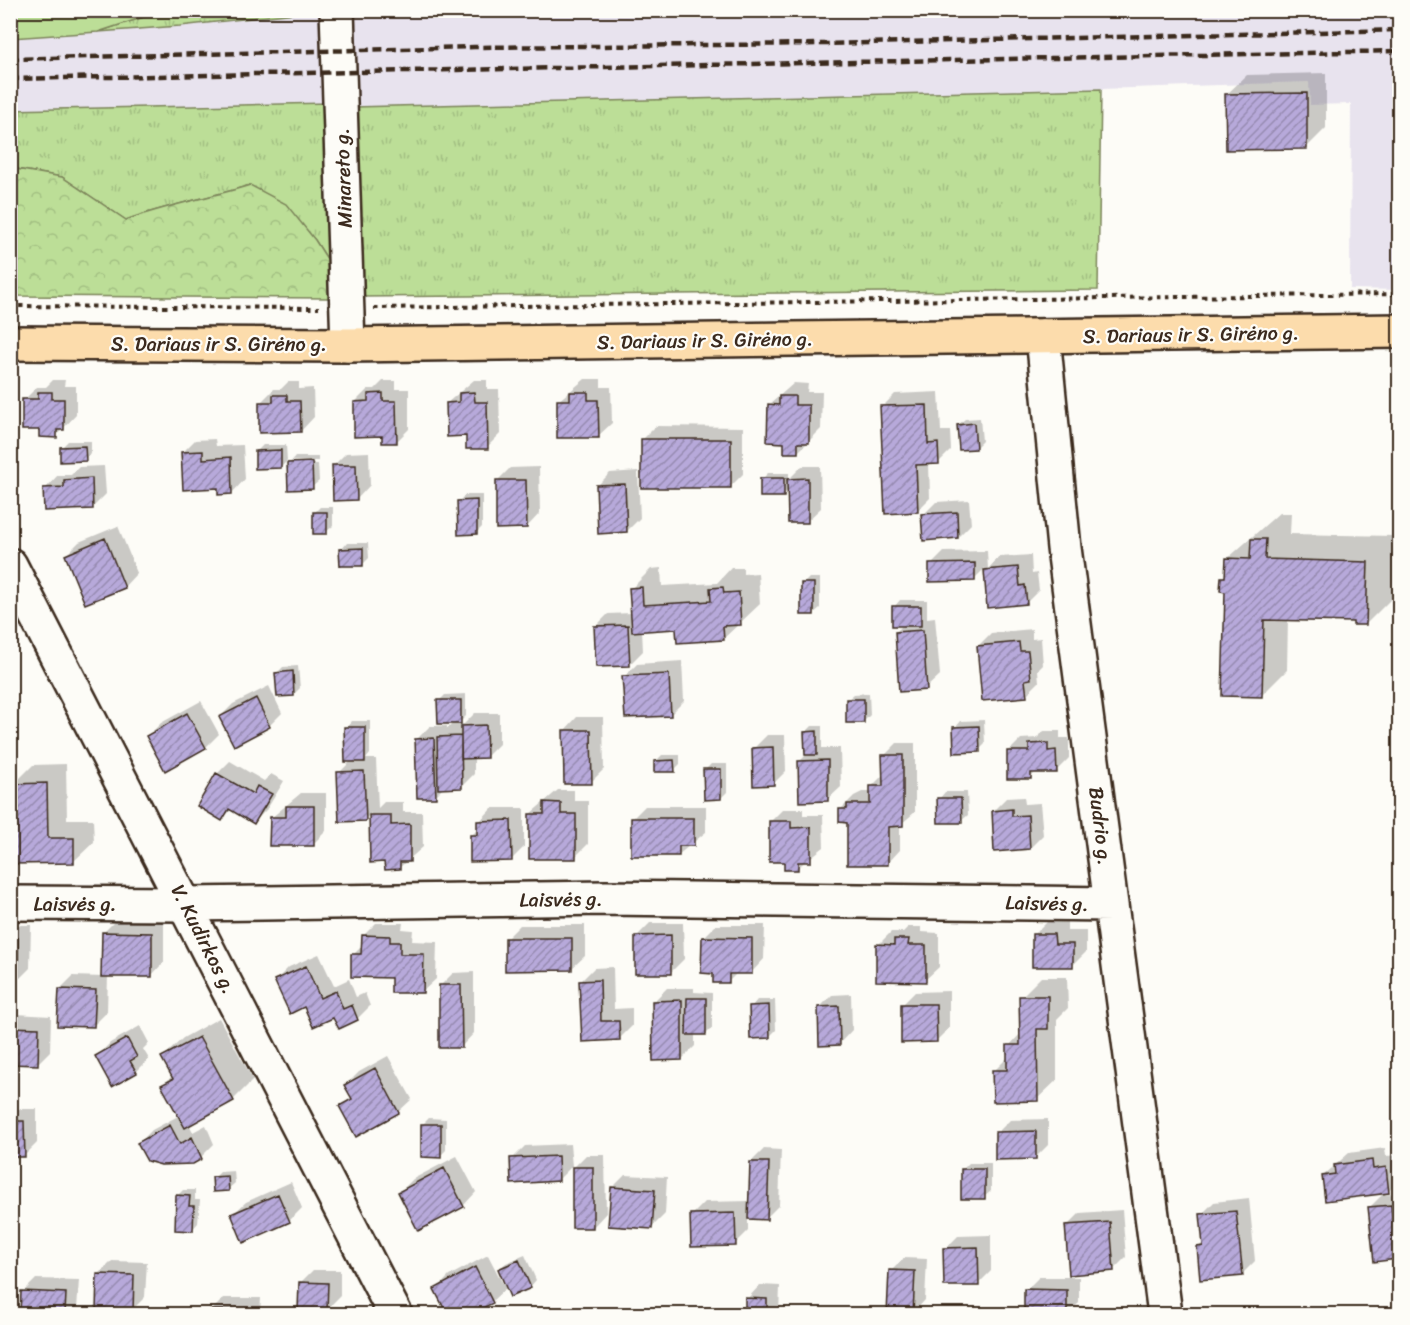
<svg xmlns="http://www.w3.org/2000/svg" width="1410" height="1325" font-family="Sriracha,sans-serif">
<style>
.built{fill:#e8e3ee}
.grass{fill:url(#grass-tufts);stroke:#7c845a;stroke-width:1.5}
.forest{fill:url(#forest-crowns);stroke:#7c845a;stroke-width:1.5}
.park{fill:#bcde97;stroke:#7c845a;stroke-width:1.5}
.shadow{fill:#0003}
.building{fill:url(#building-hatch);stroke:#3b2a1e;stroke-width:1.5}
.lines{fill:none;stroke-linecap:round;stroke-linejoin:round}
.minor-casing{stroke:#3b2a1e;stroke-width:38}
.major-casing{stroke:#3b2a1e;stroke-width:38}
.path{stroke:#3b2a1e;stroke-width:4;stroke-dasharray:4.5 4.5;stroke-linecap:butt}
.minor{stroke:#fdfcf7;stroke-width:33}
.major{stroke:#fcdcac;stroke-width:33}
.rail{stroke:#3b2a1e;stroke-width:4.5;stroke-dasharray:9 4.5;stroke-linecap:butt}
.labels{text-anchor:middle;stroke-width:4.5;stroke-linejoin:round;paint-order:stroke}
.street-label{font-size:20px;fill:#3b2a1e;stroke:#fdfcf7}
</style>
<defs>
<pattern id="grass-tufts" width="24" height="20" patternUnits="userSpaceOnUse" patternTransform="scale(1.5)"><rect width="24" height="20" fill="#bcde97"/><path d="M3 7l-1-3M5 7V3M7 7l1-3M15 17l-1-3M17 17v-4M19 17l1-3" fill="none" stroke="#a2bf82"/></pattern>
<pattern id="forest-crowns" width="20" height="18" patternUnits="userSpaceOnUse" patternTransform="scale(1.5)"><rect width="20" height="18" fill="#bcde97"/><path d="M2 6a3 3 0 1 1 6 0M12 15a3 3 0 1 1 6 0" fill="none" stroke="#a2bf82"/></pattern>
<pattern id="building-hatch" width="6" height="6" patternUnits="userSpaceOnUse" patternTransform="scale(1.5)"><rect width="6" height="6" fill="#b7a9da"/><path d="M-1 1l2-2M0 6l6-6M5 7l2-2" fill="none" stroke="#968ab0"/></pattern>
</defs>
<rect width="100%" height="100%" fill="#fdfcf7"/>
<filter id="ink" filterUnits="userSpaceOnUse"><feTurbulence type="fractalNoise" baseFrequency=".0167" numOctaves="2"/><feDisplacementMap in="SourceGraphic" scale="12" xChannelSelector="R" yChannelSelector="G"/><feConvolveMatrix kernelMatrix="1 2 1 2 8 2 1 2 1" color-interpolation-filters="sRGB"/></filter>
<g filter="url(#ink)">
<path class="built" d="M314,11H325L329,103L11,110V38L180,26Z
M351,11H1399V290L1350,289L1351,104L1310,105L1309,82L1101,89L353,107Z"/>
<path class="grass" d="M162,11H314L180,26L98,32Z
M1101,89L1098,290L361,297L353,107Z
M329,103V262L315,240L250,185C209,198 167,205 126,220L62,177L11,168L10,110Z"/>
<path class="forest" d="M10,168L62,177L126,220C167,205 209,198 250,185L286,204L315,240L329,262L330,298L11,296Z"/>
<path class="park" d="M11,10H162V11L98,32L11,38Z"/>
<path class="shadow" d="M1326,73V128L1307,147L1227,94L1247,75Z
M585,379H601V387H611L612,423L598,436L558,401Z
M53,380H65L64,386H76V415L56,436L40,429L24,400L37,387H46Z
M474,380H487V389H499L500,434L487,447L467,435L447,403Z
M383,381H396V389H409V429L396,442L384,435L355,402L368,389H375Z
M288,382H299V389L313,388L314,417L301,431L260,403L274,389H281Z
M794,383L808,384L807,392H822L821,429L798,452L785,441L769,405Z
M939,392L941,431H950L951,450L938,463H929L930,498L917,511L882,407L895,394Z
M980,418L982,441L976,447L958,425L965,419Z
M656,426L743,427V474L730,487L643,439Z
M215,439L216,446L243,445L245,479L232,493L219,486L182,453L195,440Z
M68,441H91V453L85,459L61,448Z
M263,445H286L287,461L281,467L256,452Z
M369,452L370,485L357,499L333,466L346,453Z
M295,457H318V461H293V464H318L319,481L312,487L289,464Z
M104,466L106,494L93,507L45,489L58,475H71L79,467Z
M802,466H820L821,508L807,521L789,489L783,495L762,479L768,473H789V479Z
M539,467L540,513L527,527L497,481L510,468Z
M638,471L640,518L627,531L597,486L610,473Z
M465,495H482V527L476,533L459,501Z
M969,500L971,524L958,537L923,515L936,502Z
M320,507H333V526L326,532L314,513Z
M1279,513H1291L1290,534L1394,536L1392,598L1366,624L1354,621L1288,619L1287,670L1261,696L1222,578L1227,573V559Z
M118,526L137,573L124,587L66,555L79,542Z
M347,543H368L369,558L363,564L341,550Z
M987,551L988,569L999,557L1031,555L1032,574L1037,573L1039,590L1026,603L989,606L985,568L974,579L931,565L944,552Z
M661,568L662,586L717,583L731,568H743V574L758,573L760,604L723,639L678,628L642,630L643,651L630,664L595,627L608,614L632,613L631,589L651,569Z
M809,578H820V608L813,614L803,584Z
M900,600H927V618L935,617L940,675L926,688L896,632L904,624L894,607Z
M1032,629V639L1041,638L1043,665L1038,670L1039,682L1026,695L978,646L991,633Z
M10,635L17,647L10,653Z
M682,661L684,701L671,714L624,677L637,664Z
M298,666L300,688L294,694L277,673L283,667Z
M269,686L282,713L269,726L220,717L233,704Z
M869,693L870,715L864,721L847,700L854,694Z
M466,694V716L458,724H464L475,713H499V744L486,757H474V774L461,787H444L435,796L417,739L430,726H447V729L454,722L439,701L445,695Z
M201,701L219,734L206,747L165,769L148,736L161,723Z
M577,717H603L604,769L591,782L564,731Z
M984,720L985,744L979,750L955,728L961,721Z
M352,721H370V754L366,759H376L378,808L384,802H403V812H422L423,847L399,868L386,861H372L371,813L365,819L339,773L351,761L346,728Z
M812,726H822V748H840L841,787L827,800L800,761L806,755V732Z
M1044,731H1060V738H1069V758L1056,771L1036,772L1030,778L1008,752L1021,739L1037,738Z
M767,735H785L786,771L773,784L754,748Z
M897,743H915V812L900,825V850L887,864L841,809L854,796L862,792H872V786L884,774V756Z
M662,755H680V764L674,770L655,762Z
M230,761L264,781L271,774L284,781L267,809L254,822L232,809L222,819L217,774Z
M66,764L67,819H93L94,842L74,861L14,863L13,785L33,765Z
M711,764H727V792L721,798L705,770Z
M558,790H574V801H588V844L575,857L530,814Z
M945,792H967L968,815L961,821L939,799Z
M301,793H326V831L313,844L271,818Z
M1024,797L1025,804L1040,803L1043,835L1030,848L993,811L1006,798Z
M645,806H706V832L678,855L632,819Z
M492,808H524V847L511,860L471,836L479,828V822Z
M783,809H803V815H823L824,847L797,868L785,860L770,822Z
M116,920H164V962L151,976L108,975L107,1012L94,1025L60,989L73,976L103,977V933Z
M1067,921V931H1086V952L1073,965L1034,935L1047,922Z
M376,923H403L402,929L413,930L412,941L437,942L436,979L422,992L353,955L363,945V936Z
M650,923H683L684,959L671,972L636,937Z
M10,925H31L30,968L17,981H10Z
M520,925H585V956L571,969L506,939Z
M716,925H765L764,959L751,973L738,972L728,982L715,972L703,938Z
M908,927H921V932L939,933V967L925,980L878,945L891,932H903Z
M319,954L334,986L349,979L356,997L365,993L370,1006L357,1019L334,1016L305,1005L276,980L289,967Z
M613,967L614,1009L632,1008V1026L619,1039L583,1040L581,981L594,968Z
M474,972V1033L461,1047L440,986L453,973Z
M1041,977H1067L1068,1008L1057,1019V1080L1037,1099L994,1071L1009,1056V1046L1021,1033V997Z
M667,988H694V992L712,993V1028L706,1034H695V1046L682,1059L654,1001Z
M949,991V1028L936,1041L902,1005L915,992Z
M851,994L852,1030L839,1044L819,1008L832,995Z
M757,1000H775L776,1030L769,1037L751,1007Z
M16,1014L51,1016L50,1051L37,1064L10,1063V1020Z
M219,1018L253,1080L233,1100L189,1124L193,1132L206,1125L214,1144L201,1157L139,1143L152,1130L180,1115L163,1085L173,1075L163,1057L183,1038Z
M140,1026L149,1043L143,1049L149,1059L136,1072L97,1056L110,1043Z
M388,1056L412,1099L398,1112L341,1107L352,1096L346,1085L359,1072Z
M13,1109H37V1143L24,1156H10V1112Z
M429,1118L446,1119V1150L440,1156L423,1124Z
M1048,1119V1145L1035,1158L997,1133L1010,1120Z
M570,1144L572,1166L558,1180L512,1159L525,1146Z
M1385,1148L1386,1156L1399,1155L1400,1162V1180L1385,1195L1400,1193V1254L1396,1258L1369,1208L1385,1192L1323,1176L1349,1153Z
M764,1149L781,1150L779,1205L766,1218H748V1231L735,1244L692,1215L705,1202L750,1201L751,1162Z
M586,1155H605L606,1213L593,1227L573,1168Z
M457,1156L476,1192L463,1206L400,1192L413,1179Z
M969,1163H991V1191L984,1197L963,1169Z
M234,1171L235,1183L228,1189L214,1178L220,1172Z
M625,1175L667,1177L665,1214L651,1228L612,1188Z
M291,1182L302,1208L289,1221L232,1215L246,1202Z
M183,1190H195V1200H200L198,1223L192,1230L177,1196Z
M1249,1198L1255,1261L1242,1274L1198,1248L1204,1242L1201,1215L1214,1202Z
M1122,1210L1126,1257L1113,1270L1067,1226L1080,1213Z
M991,1235V1271L978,1284L945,1249L958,1236Z
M488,1255L503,1284L505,1283L499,1269L506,1263L525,1255L536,1280L530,1287H507L492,1301L467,1314H449L436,1290L449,1276Z
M904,1258L927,1259L925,1300L912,1314L891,1271Z
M112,1261L147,1262L145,1297L132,1310L99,1274Z
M313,1270H340V1296L327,1309L300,1283Z
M1039,1277H1079V1303L1067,1314H1026V1290Z
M36,1279L79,1280L77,1309L72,1314H22L23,1292Z
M760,1285L780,1286L779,1314H746L747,1299Z
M224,1298H261L260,1314H211V1311Z
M148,1312H175V1314H146Z"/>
<path class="building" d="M1307,93V149L1226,150L1225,94Z
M38,392H52V399H64V430H57V438L39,437V430H22V399H38Z
M474,392L475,402H487L488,449H466V436L447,437L446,403L459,402V393Z
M570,392H588V400H598L599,438H557V400H570Z
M383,393V401H396L397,443H382V436L354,437V402L368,401V394Z
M273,395H287V401H300L301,432L259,433V402H273Z
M779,396H795V405H809V443H798V453H784V443L767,442L768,404L779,405Z
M927,405L928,444L938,443L939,464L916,465L918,512L885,514L880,406Z
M974,423L976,449L959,450L957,425Z
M641,439H731V488H641Z
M85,446L86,461L60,462V447Z
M281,450V468L255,469V451Z
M203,451V459L231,457L232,494L218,495V488L183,490L181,452Z
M312,462L313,489L288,490L287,463Z
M332,465H356L357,500L333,501Z
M92,478L93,509L44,511L43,488L64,487V480Z
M760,478H784V497H760Z
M808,478V523H788L787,479Z
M496,480H526L527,528L496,529Z
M625,484L627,532L598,534L596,485Z
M477,500V534L458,535L457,501Z
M313,512H327V534H313Z
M957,512L958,538L923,541L921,514Z
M105,538L125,588L85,604L65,555Z
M1251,539H1266L1265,559L1368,562L1366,625H1353V622L1264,620L1262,697L1222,696L1225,592L1220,591L1221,577H1225L1226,558L1250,559Z
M363,548V566H340L339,549Z
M975,563V581L929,582V564Z
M1018,567L1020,586L1025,585L1027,604L987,608L984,570Z
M801,583H814V615H801Z
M642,587L643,605L711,601L710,588L723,587L724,593L739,592L741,625L723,626L724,640L677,643L676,629L632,632L629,588Z
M892,606H921V626H892Z
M628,625L630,666L596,667L594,626Z
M923,630L927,690L899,692L895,632Z
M1019,642L1020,651H1028L1031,679L1025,680L1027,697L982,701L977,646Z
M293,671L294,696L277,697L275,673Z
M669,674L671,716L625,718L622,676Z
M256,698L270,727L234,746L219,717Z
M846,699H864V723H846Z
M437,700H461V724H438Z
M187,713L206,748L165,771L146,736Z
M486,725L487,758L461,759V726Z
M979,726L980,752L954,753L953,727Z
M344,727H365V762H345Z
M563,730H591L592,784H564Z
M817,731V755H805L804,732Z
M461,736L462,788L438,789L437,737Z
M434,738L436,798H417L415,739Z
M1048,743V751L1056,750L1057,773H1031V779H1007V751H1029V744Z
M773,747L774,785L753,786L752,748Z
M882,755H903V826L888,827V865H847V823L839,822V809H847V804H870V786H883Z
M674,760L675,772H654V761Z
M828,760V801L799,802L798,761Z
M703,769H721V799L704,800Z
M364,771L366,821L339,822L337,772Z
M216,773L253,794L257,786L272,794L254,824L229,809L222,821L197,806Z
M47,783L48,838H74V863L13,864L11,784Z
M937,798H961L962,823H938Z
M544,802L561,803V814H576V859H529V814H544Z
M286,806H314V846H269L270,817H286Z
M1012,809V816L1028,815L1030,849L994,852L992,811Z
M369,815H391V825L410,824V862H400V869L385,870L384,862L370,863Z
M631,818H694V846H679V856H631Z
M511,820L512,861L470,862V835H477V821Z
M769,821H791V828L811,827V862H798V870H784V862H769Z
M102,932L152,933V977H101Z
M1032,934H1054L1055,944H1073V967H1032Z
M362,935L390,936V942H400V954H424L423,993H391V978L351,977V954H361Z
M671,935V974H635V936Z
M10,937L18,938V982H10Z
M702,937L752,938V974H729V983H713V974L701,973Z
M505,938H572V970L505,971Z
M894,939H909L908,945H926V982L876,981V944L894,945Z
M306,966L320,998L336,991L343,1009L352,1005L358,1020L339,1029L333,1018L313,1027L304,1007L290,1014L274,980Z
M600,980L601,1021H619L620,1040L582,1042L579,981Z
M439,985H461L462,1048H439Z
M59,989L96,990L94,1027L57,1026Z
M1019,996H1048V1029H1037L1038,1101L993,1102L992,1070H1007V1045H1020Z
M687,998H706V1035H686Z
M682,1000V1060L653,1061L652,1001Z
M901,1004H936L937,1042L901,1043Z
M769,1005L770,1038L750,1039L749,1006Z
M839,1006L840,1045L819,1046L818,1007Z
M10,1027L39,1028L38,1065L10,1064Z
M199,1037L234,1101L185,1128L161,1085L173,1079L161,1057Z
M127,1038L137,1057L130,1061L137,1073L112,1087L95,1056Z
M375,1068L399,1113L356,1137L339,1106L352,1099L344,1085Z
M10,1121H24L25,1157H10Z
M421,1124H441V1158L421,1157Z
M170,1125L180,1144L192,1137L202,1159L193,1164L161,1165L147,1161L137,1143Z
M1036,1131V1159L995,1160V1132Z
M558,1156L559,1181L511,1184L510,1158Z
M1372,1160L1373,1169L1386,1167L1389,1193L1325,1201L1322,1176L1335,1174L1334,1165Z
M750,1162H769L767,1220L748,1219Z
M572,1167H593V1228H572Z
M444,1168L464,1207L418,1231L398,1192Z
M961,1169H985V1199H961Z
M228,1176L229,1191L213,1192L212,1177Z
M611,1187L655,1190L652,1229L608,1226Z
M278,1194L290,1222L243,1243L231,1214Z
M176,1195L190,1196L189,1206H194L193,1231L175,1230Z
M1391,1205L1397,1259L1374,1262L1368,1207Z
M1236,1211L1243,1276L1200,1280L1197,1247L1203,1246L1200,1214Z
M735,1213L736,1246L691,1247L690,1214Z
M1110,1222L1114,1271L1069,1275L1065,1225Z
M978,1247L979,1286H944L943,1248Z
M519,1260L531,1288L510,1297L498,1269Z
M475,1267L493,1303L471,1314H447L434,1289Z
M889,1270L915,1271L913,1314H887Z
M97,1274L134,1275L133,1312L96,1311Z
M299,1282L328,1283L327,1311L298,1310Z
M1024,1289L1067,1290V1314H1024Z
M21,1291L66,1293L65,1314H20Z
M745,1298L767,1299V1314H745Z
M210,1310H248V1314H210Z"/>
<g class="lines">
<defs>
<path id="minor" d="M337,10L348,345
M1043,336L1064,548L1165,1314
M10,565L395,1314
M10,903L186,904L606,898L1111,904"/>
<path id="major" d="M10,343L348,345L1400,331"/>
</defs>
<use href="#minor" class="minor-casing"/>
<use href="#major" class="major-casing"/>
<path class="path" d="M10,306L319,308
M374,308L1400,294"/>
<use href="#minor" class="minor"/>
<use href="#major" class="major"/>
<path class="rail" d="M10,59L474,47L825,44L1400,30
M10,79L1400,51"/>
</g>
</g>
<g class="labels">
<g class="street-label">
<text transform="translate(343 178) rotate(-92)" y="7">Minareto g.</text>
<text transform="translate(1191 334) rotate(-1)" y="7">S. Dariaus ir S. Girėno g.</text>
<text transform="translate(705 340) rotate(-1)" y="7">S. Dariaus ir S. Girėno g.</text>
<text x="219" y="351">S. Dariaus ir S. Girėno g.</text>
<text transform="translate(1101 826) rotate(83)" y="7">Budrio g.</text>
<text transform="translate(561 899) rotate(-1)" y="7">Laisvės g.</text>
<text transform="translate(1047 903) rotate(1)" y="7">Laisvės g.</text>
<text x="75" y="911">Laisvės g.</text>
<text transform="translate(204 939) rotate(63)" y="7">V. Kudirkos g.</text>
</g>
</g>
<rect width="1410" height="1325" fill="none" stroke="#fdfcf7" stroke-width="36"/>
<rect x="18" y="18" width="1374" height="1289" fill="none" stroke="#3b2a1e" stroke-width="2" filter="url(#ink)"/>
</svg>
